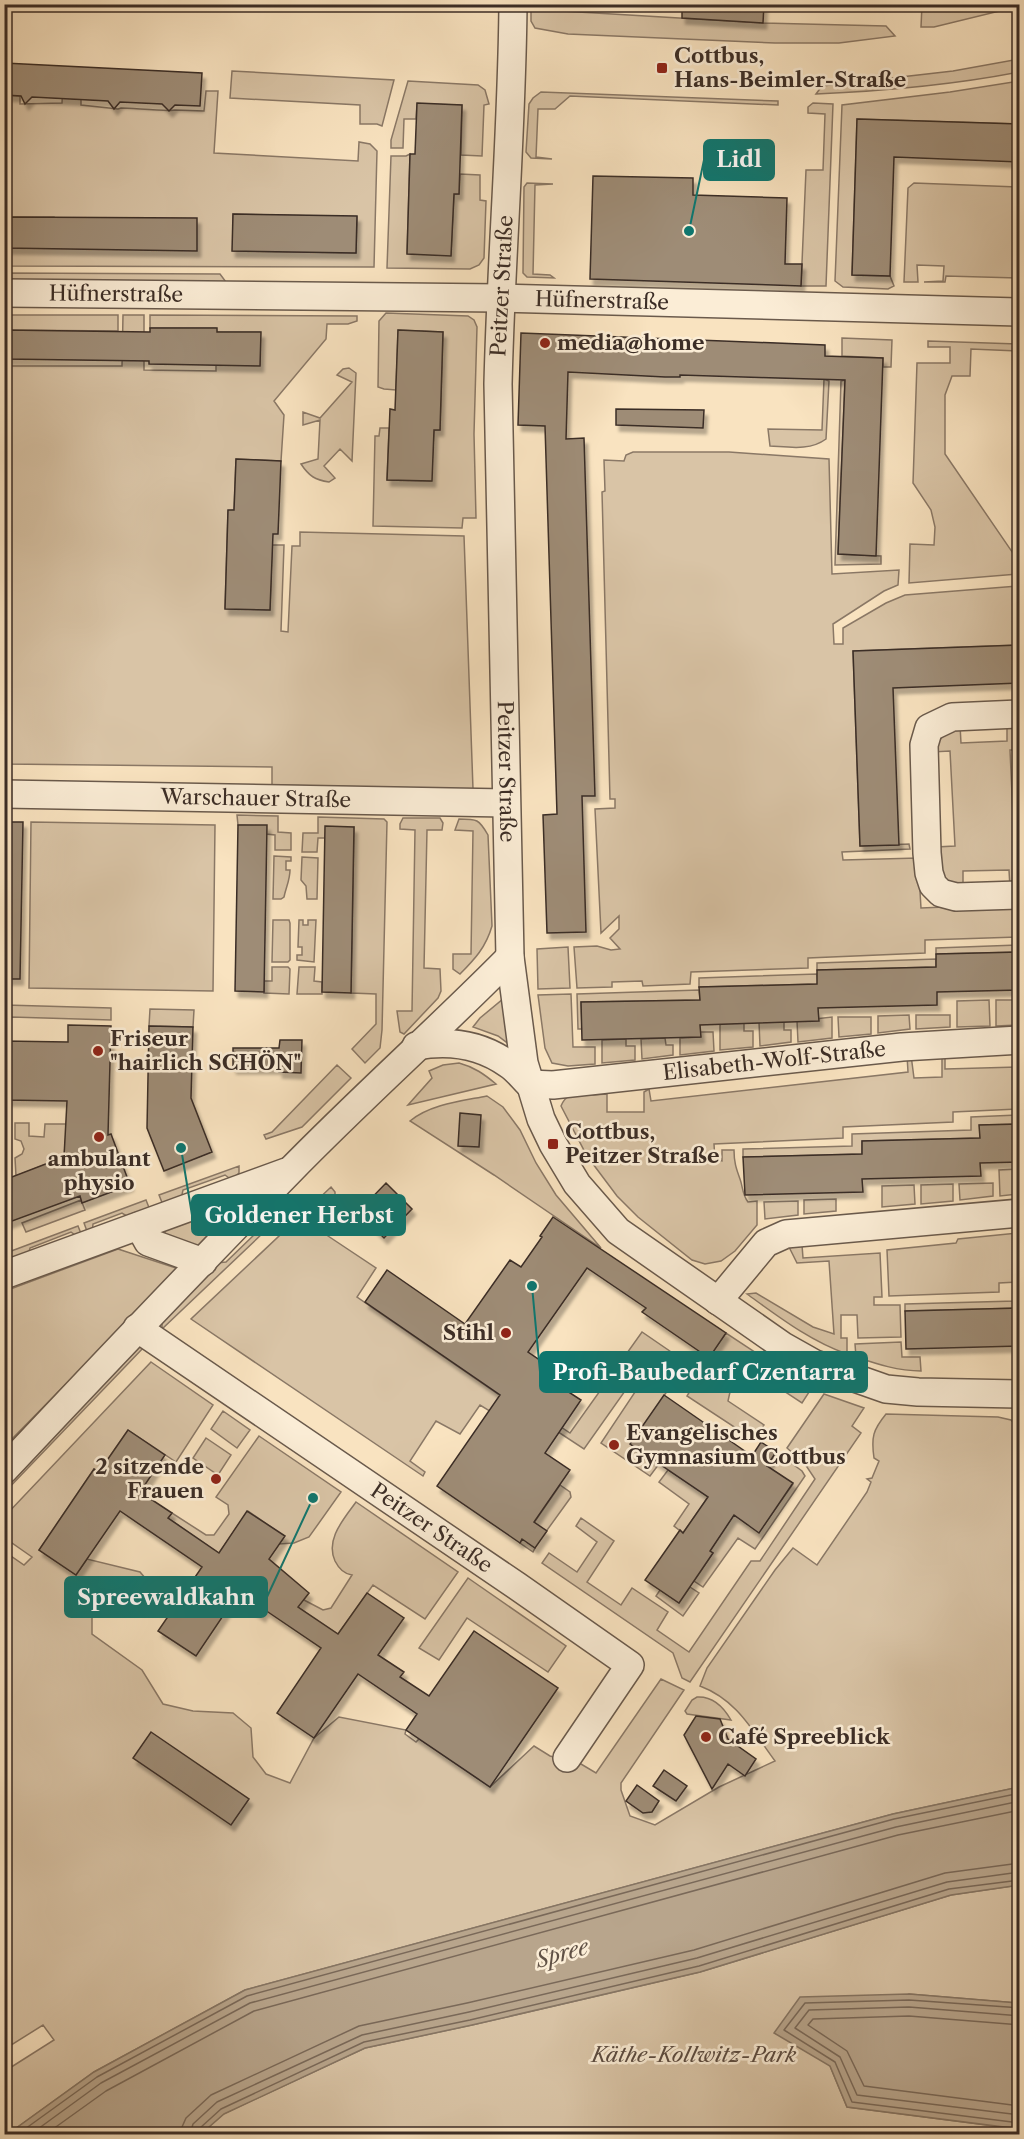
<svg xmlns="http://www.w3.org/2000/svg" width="1024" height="2139" font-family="'Libre Caslon Text',serif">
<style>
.green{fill:#d9c4a6;stroke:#8a7866;stroke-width:1.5;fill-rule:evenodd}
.water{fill:#b8a58c;stroke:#867563;stroke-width:1.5}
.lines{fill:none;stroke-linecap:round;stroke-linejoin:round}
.shore{stroke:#7a6959;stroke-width:1.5}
.building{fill:#9e8c76;stroke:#3b2d26;stroke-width:1.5;filter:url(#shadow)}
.minor-casing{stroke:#6a5a4c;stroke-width:30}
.minor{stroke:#fbedd6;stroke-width:27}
.poi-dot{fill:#8f2418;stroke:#fbedd6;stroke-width:2}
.labels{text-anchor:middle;stroke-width:5;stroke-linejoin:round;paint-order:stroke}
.poi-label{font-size:21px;font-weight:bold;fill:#3b2d26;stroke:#fbedd6;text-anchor:start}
.street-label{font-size:21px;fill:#3b2d26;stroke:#fbedd6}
.park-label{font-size:21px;font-style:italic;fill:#5b4b40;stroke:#fbedd6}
.water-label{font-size:22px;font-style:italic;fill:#605145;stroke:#fbedd6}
.leader{fill:none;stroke:#0f766e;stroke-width:2}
.callout-dot{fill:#0f766e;stroke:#fbedd6;stroke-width:2}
.callout{fill:#0f766e;stroke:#0f766e;stroke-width:2}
.callout-label{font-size:22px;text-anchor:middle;font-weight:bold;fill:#fff}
</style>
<defs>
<filter id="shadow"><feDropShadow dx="3.5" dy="6" stdDeviation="1.5" flood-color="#0004"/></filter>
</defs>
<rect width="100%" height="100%" fill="#f9e3c0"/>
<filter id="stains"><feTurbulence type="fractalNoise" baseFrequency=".00333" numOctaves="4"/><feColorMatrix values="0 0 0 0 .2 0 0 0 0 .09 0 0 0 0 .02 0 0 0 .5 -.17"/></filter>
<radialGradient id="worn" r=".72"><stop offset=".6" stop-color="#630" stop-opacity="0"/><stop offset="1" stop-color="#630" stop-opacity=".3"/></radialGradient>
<path class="green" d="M531,5H562V11L763,23L886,26L895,36L839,43H775L568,34L535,28L531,21Z
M922,5L1019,4L1020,6L934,27H921Z
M1019,59V72C952,85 884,91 816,94L822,86L953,71Z
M232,71L394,80L382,126L377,124H360V105L230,98Z
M408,81L478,85L485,90L489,104L484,105L482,156L461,155L462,105L417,104L416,119H404L403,148H391V140Z
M1019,81V124L857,119L852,275L890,276L894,286L888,289L843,287L835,281L842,105L950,92Z
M63,85L81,86V105L118,109L121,108C132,108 168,112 175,110L204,111L206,91H218L214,153L358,161L359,142L370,144L377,151L374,267L5,266V248H54V217H5L4,95L20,96V104L62,103ZM233,214L357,217L356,253L233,251Z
M541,92L778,101V105L570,96L555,109H538L536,157L552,159L531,158L526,152L529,104L533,98Z
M813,103L833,104L826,286H801L806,170H823L825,114L808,113V107Z
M410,154L407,253L451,255L454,194H459L460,174L480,175V200L486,201L484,258L479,265L470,269L387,268L391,156H406Z
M527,183L553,184L535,185L533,274L550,275L554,278L527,277L523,273L524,187Z
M914,183L1019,187V278L946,276L945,282H924L943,281L944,266L917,265L918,282H904L908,188Z
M5,273L220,274L226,282L223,284L5,283Z
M386,313L468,316L474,320L477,327L474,434L476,518H463L462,528L373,526L375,436H379L380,428H389L387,480L431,481L434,430H440L443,332L398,330L396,390L384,389L378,387L379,321Z
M5,315H118V331L5,330Z
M123,315H144V370L216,371V365H260V332H217L216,328H150V315L357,316V321L348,324H327L326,339L274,401L284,415L281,461L236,459L234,510L228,511L225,608L270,610L272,545H284L281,631L288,632L292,546H300V532L464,536L473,789L272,785V767L5,764V366H122Z
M842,338L892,340L891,367H883V358L842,356Z
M928,341L1019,344V351L971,349L970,376H952L945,395V454L1019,562V574L909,583L910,544L934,545L935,527L931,510L913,483L917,363H950V347H928Z
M349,368L356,373L352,461L340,449L324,466L335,478L329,482C315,480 309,476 301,464L318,459L320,420L303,425V412L320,418L352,382L337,375L343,369Z
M824,379L829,381L826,439C810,451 789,447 770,446L768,429L822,430Z
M845,380L838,554L881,556V564L835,565L841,381Z
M633,452H729L829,459L832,574L899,570L898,585L884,591L833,624L834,644H843V628L886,603L905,595L1019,586V645L853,651L860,846L909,844L910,849L842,852L843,860L918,858L921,908L1019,904V937L925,940V953L808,958V968L691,972L690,984L643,986L642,981L612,982V987L577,988L574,947L597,946L611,950L620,949L610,938L619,929V916L601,933L595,809L615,808V799H610L602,492L605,491L604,460L624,461L626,455Z
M1007,723L1019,731V750H1010L1015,860H1019V886L1010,888L1009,870L963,871V890L944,882L936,847L955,846L950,751L932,752C940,738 946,731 960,725L961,743L1007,741Z
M237,815L278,816V832L291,833V850H275V835L266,834V826L238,825Z
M318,817L384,819L387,822L382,1030L380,1048L365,1063L352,1049L376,1024V994L351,993L354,827L325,838H318L317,852H302L303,833H318Z
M403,818H440L443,823L442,830H427L424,968L440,969L441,991L438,998L404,1034L400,1032L397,1011H412L415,830L400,829V824Z
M459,819C477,819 479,819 488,835L492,926C486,947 475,959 460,974L453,969V954H471L473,831L455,830Z
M31,822L215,825L213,991L29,988Z
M274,856L291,857V861H286V870H290C290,880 286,887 284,897L281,899H273Z
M302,857L318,858L317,899H307L306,886L301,880Z
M273,920H289L290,923V960L288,962H272Z
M299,920H303V925H308V920H316L314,962L297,960V955H302V947H298Z
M1019,945V952L936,954V948Z
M568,947L570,988L538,989L537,949Z
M936,959V967L817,970V963Z
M272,967H288L290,969L289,994L264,993V981H272Z
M299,967H315L314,981L322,982V994H297Z
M817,974L818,984L699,987V978Z
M699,990L700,1000L581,1002L582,1029H578L577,994Z
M571,994L573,1047H595V1064L568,1066L552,1063L545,1048L538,995Z
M503,999L510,1045L498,1036L473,1027L480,1018Z
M989,1000L990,1026L957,1027V1001Z
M996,1000H1019V1025L996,1026Z
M5,1005L111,1008V1020L11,1017L5,1019Z
M150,1009L194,1010L193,1027L149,1026Z
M909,1015L910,1029L878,1033V1016Z
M916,1015H950V1027L916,1029Z
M832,1017V1038L798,1042L797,1021Z
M838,1017H871V1034L839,1037Z
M784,1021V1030H791V1042L760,1046L759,1022Z
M720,1023H744V1031H753V1047L720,1050Z
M700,1032H713L714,1051L680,1055V1038L700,1037Z
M665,1038L666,1045H673V1055L642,1059L641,1039Z
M626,1039V1046H635V1060L602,1063V1040Z
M907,1055H911L914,1078L942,1077V1058H945V1069L1019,1067V1109L953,1112V1122L843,1127V1138L714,1144L715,1160L722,1161V1150H734C734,1162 736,1168 740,1179C743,1187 742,1194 748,1202L757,1201V1225L735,1251L721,1261L705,1264L692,1260L638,1217L617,1196L587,1156L561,1106C566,1093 578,1092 590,1090L593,1095L607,1094V1112H644V1092L649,1089L651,1101L908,1072Z
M459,1063C474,1067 484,1074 496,1084L408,1105L432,1078L429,1071L443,1065Z
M337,1065L351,1078L302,1127L266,1139L264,1135L272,1132Z
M487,1096L503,1107L520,1130L536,1163L556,1195L601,1248L494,1175L410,1121C431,1104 462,1101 487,1096Z
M1019,1115V1124L980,1125V1138L862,1141V1154L743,1157V1149L852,1146V1134L971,1130V1117Z
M15,1123H29V1136L44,1137L45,1124H67L64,1157L16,1176L15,1158L22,1154L24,1149L21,1141L15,1139Z
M239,1166V1173L232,1180L225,1175L183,1190L181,1199L163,1205L159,1195Z
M1019,1169V1194L1000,1196L999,1170Z
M993,1183V1196L960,1200L959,1184Z
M953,1184V1201L921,1204V1185Z
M914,1185L915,1204L882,1207V1186Z
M331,1187L335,1192V1209L316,1228L376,1268L357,1297L498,1394L503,1388L570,1433L642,1332L699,1371L726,1333L811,1389L802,1403L746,1366L733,1384L644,1364L584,1449L531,1414L519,1429L480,1405L460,1434L436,1421L410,1461L425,1472L423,1476L191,1319Z
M836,1199V1211L804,1214V1200Z
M81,1200L85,1210L26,1232L22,1223Z
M146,1200L150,1210L130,1218L122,1213L93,1224L92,1233L88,1234L84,1223Z
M798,1201V1215L765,1219L764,1202Z
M274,1207L283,1214L162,1329V1318L216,1263L226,1262L257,1232V1222Z
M208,1210L219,1213L223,1221L197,1251L165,1239V1227Z
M78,1226L82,1236L79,1238L71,1232L30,1248L28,1256L14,1261L7,1256L6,1253Z
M1019,1233V1282L999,1283V1292L889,1296L887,1250L956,1243L958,1239Z
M787,1243L802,1245L803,1258L880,1253L882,1297H874V1305H900L901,1337L858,1338L857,1315H841V1338H847V1354C810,1341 779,1317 747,1294L756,1293L813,1327L834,1334L829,1261L797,1263Z
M118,1249L179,1269L5,1446V1291Z
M1019,1288V1308L905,1311V1304L1015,1301V1289Z
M901,1342L902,1357H920L921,1371C898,1371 877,1364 856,1357L855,1344Z
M134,1346H145L5,1492V1483Z
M151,1362L213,1405L176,1462L128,1430L99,1472L94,1469L39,1550L76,1575L87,1559L140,1572L157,1592L130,1605L92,1617V1634L142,1670L163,1704L193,1711L233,1713L251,1728L253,1757L266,1774L290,1783L314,1738L339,1717L406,1730L405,1734L416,1742L419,1739L490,1787L534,1746L550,1756L581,1764L596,1773L661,1679L684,1690L621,1783V1790L630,1816L655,1825L719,1787L775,1761C752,1730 737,1700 700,1686L707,1668L775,1570L793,1548L817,1565L867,1492L871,1482L867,1479L872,1478L879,1461L874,1458C871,1437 873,1430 886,1414L998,1417L1011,1420L1018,1428L1017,1461L1018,1609L1020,1608L1019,1787L893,1814L245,1990L94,2072L8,2134H5V2071L54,2040L43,2025L5,2049V1552L24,1565L32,1557L5,1538V1516Z
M647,1374L730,1392L728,1401L764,1425L754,1440L687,1396L690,1391L674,1381L631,1444L659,1464L650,1476L601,1443Z
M824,1394L864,1408L852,1426L861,1433L690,1682L682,1678L673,1653L542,1563L549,1553L577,1572L597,1542L576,1526L581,1518L614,1541L587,1582L621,1605L632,1588L668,1612L657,1630L689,1652L751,1561H760L815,1479L805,1464L787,1448Z
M223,1411L250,1430L237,1448L211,1429Z
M259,1436L341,1492L309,1537L294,1543L279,1544L284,1536L248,1511L219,1553L168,1518L172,1513L206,1535H214L229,1514L228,1505L216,1497Z
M206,1438L231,1455L218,1475L193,1458Z
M776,1452L802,1471L805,1476L755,1549L738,1538L703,1587L694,1581L713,1553L710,1551L734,1515L759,1532L793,1484L767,1466Z
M668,1470L708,1497L683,1533L674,1526L689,1504L659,1482Z
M560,1485L570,1492L571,1497L545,1533L528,1543L535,1548L533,1552L520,1543Z
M356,1502L458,1572L425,1619L373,1585L338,1634L277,1593L283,1584L304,1600L323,1610L331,1608L352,1575C344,1574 339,1569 335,1561C325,1539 344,1519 356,1502Z
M468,1578L566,1646L548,1672L467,1618L439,1660L419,1648Z
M690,1587L699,1593L683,1616L656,1596L660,1590L679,1603Z
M697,1697C713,1696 723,1706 731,1720L687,1714L685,1711L692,1700Z
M1019,1885V2003L909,1994L830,2066L847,2107L1019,2129V2134H201L223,2114L365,2048L472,2025L700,1972L951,1895Z"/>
<path class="water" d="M1019,1787V1885L951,1895L700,1972L472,2025L365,2048L224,2114L201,2134H8L94,2072L245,1990L893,1814Z
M909,1994L1019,2003V2129L847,2107L830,2066L774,2033L800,1997Z"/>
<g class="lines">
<path class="shore" d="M1020,2008L909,2000L805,2003L784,2030L835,2062L852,2102L1020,2123
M1020,2016L909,2007L809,2010L795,2028L840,2057L857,2095L1020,2115
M1020,2025L909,2016L813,2019L808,2025L847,2051L864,2086L1020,2106
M18,2134L97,2077L247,1996L894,1819L1020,1793
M31,2134L101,2083L250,2003L896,1827L1020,1801
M46,2134L106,2091L254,2011L898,1835L1020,1810
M181,2134L182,2127L186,2118L211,2095L359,2026L467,2003L694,1950L945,1873L1020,1863
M190,2134L193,2124L217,2102L362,2035L469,2012L697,1958L947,1882L1020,1872
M198,2134L200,2128L221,2109L364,2042L470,2020L699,1966L949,1889L1020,1880"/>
</g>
<path class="building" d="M682,4H764L763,23L682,18Z
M4,63L202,73L200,106L175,105L169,111L162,104L120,102L114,109L108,101L32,97L25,104L21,96L4,95Z
M417,103L462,105L459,194H454L451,256L407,254L410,154H415Z
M857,119L1020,124L1019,162L894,157L890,276L852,275Z
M593,176L693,178V195L787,198L785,264H802L801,286L590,279Z
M233,214L357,216L356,253L232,251Z
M4,217L197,218V251L4,248Z
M150,328H217V332H261L260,366L149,364V361L4,359V330L150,332Z
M398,330L443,332L440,430H434L432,481L387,480L390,409L395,410Z
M521,333L825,345V356L883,358L876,556L838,554L845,380L680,375V377H665L568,372L566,439L584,438L595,796H582L586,932L547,933L543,815L557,814L545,426L518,425Z
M616,409L704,410L703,428L616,425Z
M236,459L281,461L278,534H273L270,610L225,609L228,510H234Z
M1020,645V683L893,688L899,845L860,846L853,651Z
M4,822H23L20,979H4Z
M238,825H267L264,992L235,991Z
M325,826L354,827L351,993L322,992Z
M1020,952V990L937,992V1005L818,1008L819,1021L700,1025L701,1037L582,1040L581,1002L700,1000L699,987L817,984V970L936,967V954Z
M68,1025L111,1026L108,1135L111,1134L130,1185L82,1203L80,1196L4,1224V1180L64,1157L67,1101L4,1100V1041L68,1042Z
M149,1026L193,1027L191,1098L212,1152L164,1171L147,1128Z
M280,1040H302L301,1073L279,1072V1068H233V1048H279Z
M460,1113L481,1115L479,1147L458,1146Z
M1020,1124V1162L980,1163L981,1176L862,1179L863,1192L745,1195L743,1157L862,1154V1141L980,1138L979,1125Z
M386,1183L412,1209L384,1238L358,1212Z
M553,1217L726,1333L709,1358L642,1312L646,1308L587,1268L528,1352L550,1367L544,1376L581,1400L545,1453L570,1470L534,1522L547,1531L535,1548L522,1539L520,1543L437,1486L500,1395L365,1302L387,1270L465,1324L510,1260L521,1267L542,1237L540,1236Z
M1020,1308V1346L906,1349L905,1311Z
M664,1395L752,1456L761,1442L776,1452L767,1466L793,1483L759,1533L734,1515L710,1551L713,1553L679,1603L645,1580L680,1530L683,1533L708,1497L630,1444Z
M128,1430L165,1455L140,1492L172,1513L168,1518L219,1553L247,1511L285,1536L269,1559L309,1593L298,1607L338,1634L367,1593L404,1618L378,1655L404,1672L400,1677L429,1696L474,1631L558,1688L490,1787L406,1730L417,1714L358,1674L314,1738L277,1713L321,1648L265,1610L262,1616L235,1598L196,1656L158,1631L202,1567L120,1511L76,1575L39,1550L94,1469L99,1472Z
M696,1716L720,1719L728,1739L756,1759L745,1776L728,1764L712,1789L684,1735Z
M151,1732L249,1799L231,1825L133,1758Z
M664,1770L687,1786L676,1801L653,1786Z
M637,1785L659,1801L652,1812L643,1813L626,1801Z"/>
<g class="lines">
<defs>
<g id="minor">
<path id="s1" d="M513,4C512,131 501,257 498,384L510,957L524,1063L541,1119L553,1144L577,1184L618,1231L783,1346L815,1364L886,1389L918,1392L1020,1394"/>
<path id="s2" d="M4,293L500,298L1020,312"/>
<path d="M1020,714L952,717L929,728L924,745L927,853L929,873L933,885L941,893L956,897L1020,895"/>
<path id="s3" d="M4,794L506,803"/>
<path id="s4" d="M416,1046C448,1040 480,1044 508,1064C516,1069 522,1077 529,1084L553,1085L902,1047L1020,1040"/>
<path d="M139,1226L148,1242L203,1262"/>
<path d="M4,1275L286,1172"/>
<path d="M718,1301L766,1243L786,1234L1020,1213"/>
<path id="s5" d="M137,1328L517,1586L630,1665L567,1758"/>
<path d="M4,1470C98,1370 193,1270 289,1172C361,1098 438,1030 510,957"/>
</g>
</defs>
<use href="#minor" class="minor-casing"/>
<use href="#minor" class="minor"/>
</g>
<g class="poi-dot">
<rect x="656" y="62" width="12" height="12" rx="3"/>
<circle cx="545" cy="343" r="6"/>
<circle cx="98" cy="1051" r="6"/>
<circle cx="99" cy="1137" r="6"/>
<rect x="547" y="1138" width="12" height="12" rx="3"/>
<circle cx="506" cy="1333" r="6"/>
<circle cx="614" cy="1445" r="6"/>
<circle cx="216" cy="1479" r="6"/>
<circle cx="706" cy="1737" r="6"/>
</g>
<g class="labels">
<g class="poi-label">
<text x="674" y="63">Cottbus,<tspan x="674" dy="24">Hans-Beimler-Straße</tspan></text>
<text x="557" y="350">media@home</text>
<text x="110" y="1046">Friseur<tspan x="110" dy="24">"hairlich SCHÖN"</tspan></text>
<text x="565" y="1139">Cottbus,<tspan x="565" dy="24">Peitzer Straße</tspan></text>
<text x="99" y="1166" text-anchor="middle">ambulant<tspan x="99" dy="24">physio</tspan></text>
<text x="494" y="1340" text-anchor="end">Stihl</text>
<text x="626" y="1440">Evangelisches<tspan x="626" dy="24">Gymnasium Cottbus</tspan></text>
<text x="204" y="1474" text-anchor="end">2 sitzende<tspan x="204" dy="24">Frauen</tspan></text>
<text x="718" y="1744">Café Spreeblick</text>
</g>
<g class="street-label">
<text transform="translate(502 286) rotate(-87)" y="7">Peitzer Straße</text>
<text dy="7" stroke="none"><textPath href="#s2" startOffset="112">Hüfnerstraße</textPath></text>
<text dy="7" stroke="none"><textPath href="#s2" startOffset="598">Hüfnerstraße</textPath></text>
<text dy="7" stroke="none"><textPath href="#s1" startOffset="768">Peitzer Straße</textPath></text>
<text dy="7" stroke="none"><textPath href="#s3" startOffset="252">Warschauer Straße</textPath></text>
<text dy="7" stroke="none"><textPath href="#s4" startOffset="372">Elisabeth-Wolf-Straße</textPath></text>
<text dy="7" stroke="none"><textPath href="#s5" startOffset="356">Peitzer Straße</textPath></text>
</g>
<g class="park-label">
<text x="694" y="2062">Käthe-Kollwitz-Park</text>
</g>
<g class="water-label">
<text transform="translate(562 1953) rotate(-16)" y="8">Spree</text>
</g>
</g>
<path class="leader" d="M689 231L704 160M181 1148L192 1215M532 1286L540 1372M313 1498L267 1597"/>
<g class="callout-dot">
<circle cx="689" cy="231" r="6"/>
<circle cx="181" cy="1148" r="6"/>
<circle cx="532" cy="1286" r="6"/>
<circle cx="313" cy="1498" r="6"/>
</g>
<g class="callout">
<rect x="704" y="140" width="70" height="40" rx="6"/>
<rect x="192" y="1195" width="213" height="40" rx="6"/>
<rect x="540" y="1352" width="327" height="40" rx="6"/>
<rect x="65" y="1577" width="202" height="40" rx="6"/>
</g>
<g class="callout-label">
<text x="739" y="167">Lidl</text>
<text x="299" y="1223">Goldener Herbst</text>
<text x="704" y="1380">Profi-Baubedarf Czentarra</text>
<text x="166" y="1605">Spreewaldkahn</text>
</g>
<rect width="1024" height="2139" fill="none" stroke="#f9e3c0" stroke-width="24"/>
<rect x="6" y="6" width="1012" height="2127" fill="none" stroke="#3b2d26" stroke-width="3"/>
<rect x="12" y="12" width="1000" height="2115" fill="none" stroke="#3b2d26" stroke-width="1.5"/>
<rect width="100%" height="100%" filter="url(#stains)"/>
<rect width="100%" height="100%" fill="url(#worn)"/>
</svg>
